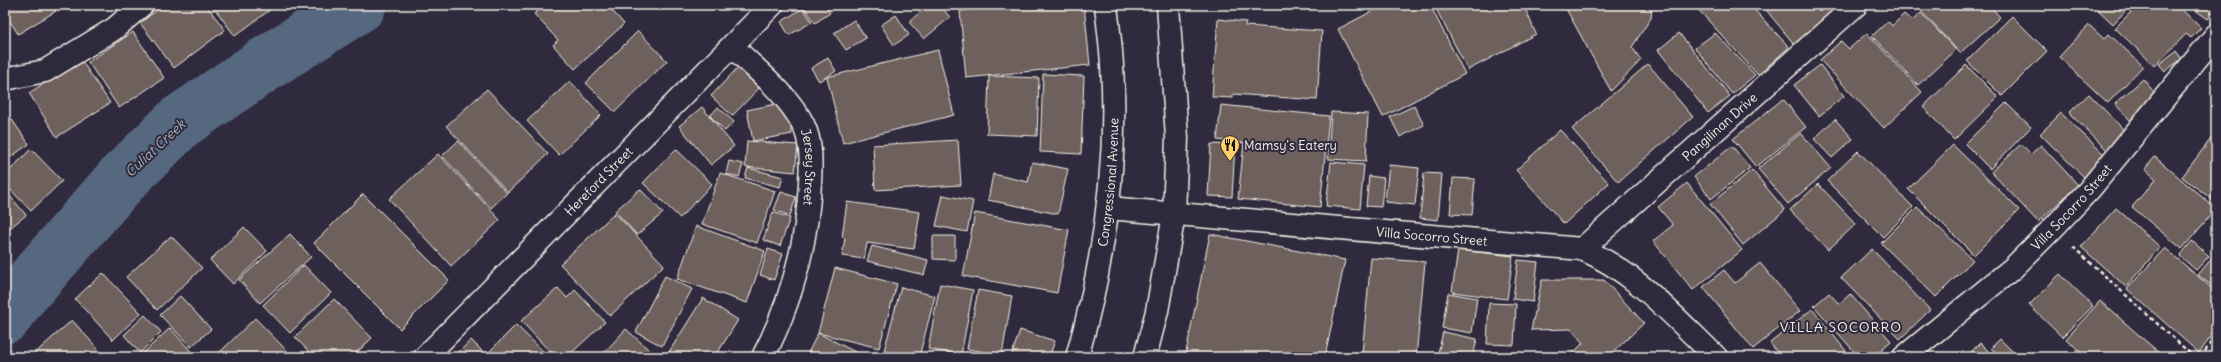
<svg xmlns="http://www.w3.org/2000/svg" width="2221" height="362" font-family="Delius,sans-serif">
<style>
.lines{fill:none;stroke-linecap:round;stroke-linejoin:round}
.river{stroke:#546780;stroke-width:55}
.building{fill:#6e605c;stroke:#f4f1e8}
.street-casing{stroke:#f4f1e8;stroke-width:25}
.secondary-casing{stroke:#f4f1e8;stroke-width:25}
.path{stroke:#f4f1e8;stroke-width:2.5;stroke-dasharray:4 3;stroke-linecap:butt}
.street{stroke:#2f2a3d;stroke-width:22}
.secondary{stroke:#2f2a3d;stroke-width:22}
.labels{text-anchor:middle;stroke-width:4;stroke-linejoin:round;paint-order:stroke}
.street-label{font-size:13px;fill:#f4f1e8;stroke:#2f2a3d}
.poi-label{font-size:13px;fill:#f4f1e8;stroke:#2f2a3d;text-anchor:start}
.water-label{font-size:14px;font-style:italic;fill:#acb3b9;stroke:#2f2a3d}
.neighbourhood-label{font-size:14px;letter-spacing:1px;fill:#f4f1e8;stroke:#2f2a3d}
</style>
<rect width="100%" height="100%" fill="#2f2a3d"/>
<filter id="ink" filterUnits="userSpaceOnUse"><feTurbulence type="fractalNoise" baseFrequency=".025" numOctaves="2"/><feDisplacementMap in="SourceGraphic" scale="8" xChannelSelector="R" yChannelSelector="G"/><feConvolveMatrix kernelMatrix="1 2 1 2 8 2 1 2 1" color-interpolation-filters="sRGB"/></filter>
<g filter="url(#ink)">
<g class="lines">
<path class="river" d="M5,316L18,298L122,179L180,122L264,65L359,5"/>
</g>
<path class="building" d="M5,5H52L56,11L18,34L5,13Z
M164,5H206L225,30L174,68L140,23Z
M212,5H268L271,9L235,36Z
M544,5H590L593,8L596,5H607L624,24L575,69L553,45L558,40L534,14Z
M803,5H825L830,13L815,23Z
M928,5H939L950,17L924,39L909,22Z
M1021,5H1084L1090,65L966,78L960,11Z
M1384,5H1430L1465,74L1383,117L1338,29Z
M1434,5H1530L1525,8L1536,34L1468,70Z
M1564,5H1652L1651,18L1632,47L1641,60L1611,91Z
M1697,5H1750L1789,47L1758,75L1695,6Z
M1762,5H1838L1839,6L1794,44Z
M1927,5H1989L2000,17L1960,53L1921,11Z
M2093,5H2131L2113,24Z
M2138,5H2177L2201,28L2191,38L2186,34L2155,66L2115,28Z
M2188,5H2216V7L2208,19Z
M803,8L812,22L789,35L781,22Z
M1921,13L1956,50L1918,85L1872,36L1888,21L1892,26L1904,14L1912,21Z
M896,15L909,35L894,45L881,25Z
M2012,16L2047,51L2002,96L1967,61Z
M1218,19L1246,22L1245,26L1322,31L1317,100L1233,94V98L1212,97Z
M854,20L866,38L846,50L834,33Z
M2089,25L2104,39L2109,34L2143,66L2108,103L2059,57Z
M638,31L667,61L615,112L586,83Z
M133,32L164,78L119,108L88,62Z
M1679,33L1730,96L1708,113L1658,50Z
M1715,33L1755,75L1732,94L1695,48Z
M1867,33L1922,92L1884,128L1820,60L1841,41L1849,49Z
M938,50L954,115L843,143L827,77Z
M2176,51L2182,59L2165,71L2159,64Z
M828,58L836,71L819,81L811,68Z
M81,60L110,103L57,137L29,93Z
M742,63L764,83L732,116L711,96Z
M1648,64L1693,117L1618,182L1572,129Z
M1820,65L1844,96L1819,116L1794,85Z
M1966,65L1998,97L1954,140L1923,107Z
M1043,74L1084,76L1081,154L1040,152Z
M989,76L1039,78L1037,136L987,134Z
M2143,79L2159,98L2131,121L2115,104Z
M570,81L601,115L559,155L527,121Z
M487,89L548,154L508,192L446,126Z
M2089,94L2127,133L2109,152L2069,113Z
M1783,99L1806,127L1756,167L1733,139Z
M786,102L792,134L753,141L747,110Z
M2006,103L2031,127L1990,169L1965,144Z
M1221,105L1329,116L1320,207L1238,199L1244,143L1217,140Z
M1414,106L1424,125L1400,137L1390,117Z
M702,107L734,146L711,165L679,126Z
M718,107L734,122L725,131L710,116Z
M5,110L29,144L5,161Z
M1331,112L1368,114L1366,161L1328,159Z
M2061,113L2108,158L2086,179L2040,134Z
M1835,119L1853,139L1832,158L1814,139Z
M1560,130L1609,183L1564,224L1516,170Z
M2216,132V202L2182,177Z
M1801,133L1831,168L1788,204L1758,169Z
M958,140L961,185L875,190L873,145Z
M458,141L507,193L491,208L442,156Z
M747,141L798,145L795,172L745,167Z
M1211,144L1235,145L1232,197L1208,196Z
M2021,144L2031,154L2041,145L2078,185L2038,222L1991,172Z
M1953,145L2019,210L1974,255L1908,189Z
M1732,146L1750,168L1711,199L1694,177Z
M31,149L62,181L31,211L5,184V175Z
M676,149L712,184L680,218L643,183Z
M1858,151L1913,207L1883,237L1827,181Z
M438,154L500,220L451,266L389,199Z
M2155,157L2216,209L2182,249L2132,207L2156,179L2145,169Z
M729,161L743,164L739,177L726,174Z
M1032,162L1068,169L1058,214L988,200L993,174L1028,182Z
M1331,162L1364,165L1360,209L1326,206Z
M1389,165L1419,168L1415,205L1385,202Z
M748,168L783,177L780,187L745,178Z
M1752,170L1785,210L1743,245L1710,204Z
M720,173L775,191L757,243L702,224Z
M1424,173L1442,174L1438,220L1420,218Z
M1369,176L1384,178L1381,207L1366,206Z
M1453,178L1475,179L1472,215L1450,214Z
M1687,183L1742,250L1693,290L1653,241L1673,225L1658,207Z
M1818,184L1856,224L1828,250L1790,210Z
M640,189L663,213L637,235L615,211Z
M5,190L26,215L5,232Z
M781,192L796,197L790,216L774,210Z
M363,194L449,280L400,329L314,243Z
M943,195L973,201L967,232L936,226Z
M847,202L920,212L914,249L867,243L864,259L842,256L845,238L842,237Z
M1917,207L1973,260L1936,297L1881,243Z
M2116,208L2160,247L2126,287L2081,247Z
M773,212L790,218L780,246L763,240Z
M615,213L664,265L610,316L560,264Z
M975,213L1069,230L1057,293L963,276Z
M696,226L765,251L747,303L677,279Z
M244,227L267,251L233,284L210,260Z
M290,234L311,257L260,303L239,280Z
M1210,234L1345,260L1325,357H1185Z
M171,236L202,268L157,310L126,277Z
M933,236H955V260L933,259Z
M2192,241L2209,256L2196,270L2180,256Z
M872,246L928,260L924,275L867,261Z
M2165,248L2216,292V330L2199,353L2127,289Z
M768,249L783,254L774,280L760,275Z
M1872,249L1930,310L1900,339L1841,278Z
M1458,250L1513,256L1507,299L1452,292Z
M2216,253V289L2198,275Z
M1371,258L1425,262L1416,357L1362,354Z
M1518,260L1538,262L1533,302L1513,299Z
M1760,263L1800,311L1753,349L1703,287L1724,270L1735,283Z
M304,265L331,293L290,333L263,305Z
M835,268L897,284L879,348L818,333Z
M103,273L141,313L113,340L75,299Z
M2060,274L2093,306L2062,337L2029,305Z
M665,276L692,289L662,346L636,332Z
M1542,280H1604L1644,323L1608,357H1577L1573,353L1583,343L1571,329L1531,330Z
M940,284L973,290L961,355L928,349Z
M901,287L935,296L919,357H909L884,351Z
M558,288L567,298L575,290L605,322L567,357H555L521,321Z
M978,290L1012,296L1002,355L967,349Z
M1448,293L1477,298L1472,333L1442,328Z
M1829,293L1839,304L1850,294L1891,341L1873,357H1859L1814,306Z
M180,296L211,329L191,347L160,315Z
M703,298L738,320L715,357H677L669,352Z
M334,299L372,338L352,357H314L295,337Z
M2100,301L2164,357H2087L2066,339Z
M1489,303L1516,304L1514,345L1487,344Z
M1812,309L1851,357H1781L1770,343Z
M145,315L161,332L140,353L124,335Z
M255,318L293,357H215Z
M72,320L105,357H34L33,355Z
M516,325L549,357H454L471,340L486,355Z
M170,328L196,357H139Z
M626,329L657,357H600Z
M1020,330L1055,341L1049,357H1011Z
M1443,332L1477,339L1473,357H1437Z
M818,333L865,357H806Z
M2000,339L2018,357H2000L1991,348Z
M1980,343L1994,357H1966Z"/>
<g class="lines">
<defs>
<g id="street">
<path id="s1" d="M732,46C756,70 787,93 803,124C812,142 811,163 810,183C807,244 791,303 763,357"/>
<path d="M5,79L45,71L114,29L142,5"/>
<path id="s2" d="M1582,249L1856,5"/>
<path id="s3" d="M425,357L772,5"/>
</g>
<g id="secondary">
<path id="s4" d="M1108,208L1582,249C1636,272 1674,317 1716,357"/>
<path id="s5" d="M1077,357C1104,263 1118,164 1112,65C1111,45 1108,25 1106,5"/>
<path d="M1145,357L1157,311L1174,215L1177,138L1168,5"/>
<path id="s6" d="M1904,357L2013,268L2053,228L2089,190L2216,35"/>
</g>
</defs>
<use href="#street" class="street-casing"/>
<use href="#secondary" class="secondary-casing"/>
<path class="path" d="M2073,247L2194,357
M2201,357L2216,335"/>
<use href="#street" class="street"/>
<use href="#secondary" class="secondary"/>
</g>
</g>
<defs>
<symbol id="restaurant-pin" viewBox="-11 -11 22 30"><path d="M0 17L-7.5 6A9.5 9.5 0 1 1 7.5 6Z" fill="#ffd166" stroke="#2f2a3d"/><path d="M-5-6h1v4h1v-4h1v4h1v-4h1v5L-1.5 .5V6h-2V.5L-5-1ZM5-6V6H3V1.5H1.5Q1.5-4 5-6Z" fill="#111"/></symbol>
</defs>
<g fill-rule="evenodd">
<use href="#restaurant-pin" x="1219" y="134" width="22" height="30"/>
</g>
<g class="labels">
<g class="street-label">
<text dy="5" stroke="none"><textPath href="#s2" startOffset="184">Pangilinan Drive</textPath></text>
<text dy="5" stroke="none"><textPath href="#s1" startOffset="150">Jersey Street</textPath></text>
<text dy="5" stroke="none"><textPath href="#s3" startOffset="247">Hereford Street</textPath></text>
<text dy="5" stroke="none"><textPath href="#s5" startOffset="178">Congressional Avenue</textPath></text>
<text dy="5" stroke="none"><textPath href="#s6" startOffset="225">Villa Socorro Street</textPath></text>
<text dy="5" stroke="none"><textPath href="#s4" startOffset="325">Villa Socorro Street</textPath></text>
</g>
<g class="poi-label">
<text x="1244" y="150">Mamsy's Eatery</text>
</g>
<g class="water-label">
<text transform="translate(155 148) rotate(-43)" y="5">Culiat Creek</text>
</g>
<g class="neighbourhood-label">
<text x="1841" y="332">VILLA SOCORRO</text>
</g>
</g>
<rect width="2221" height="362" fill="none" stroke="#2f2a3d" stroke-width="20"/>
<rect x="10" y="10" width="2201" height="342" fill="none" stroke="#f4f1e8" stroke-width="1.5" filter="url(#ink)"/>
</svg>
